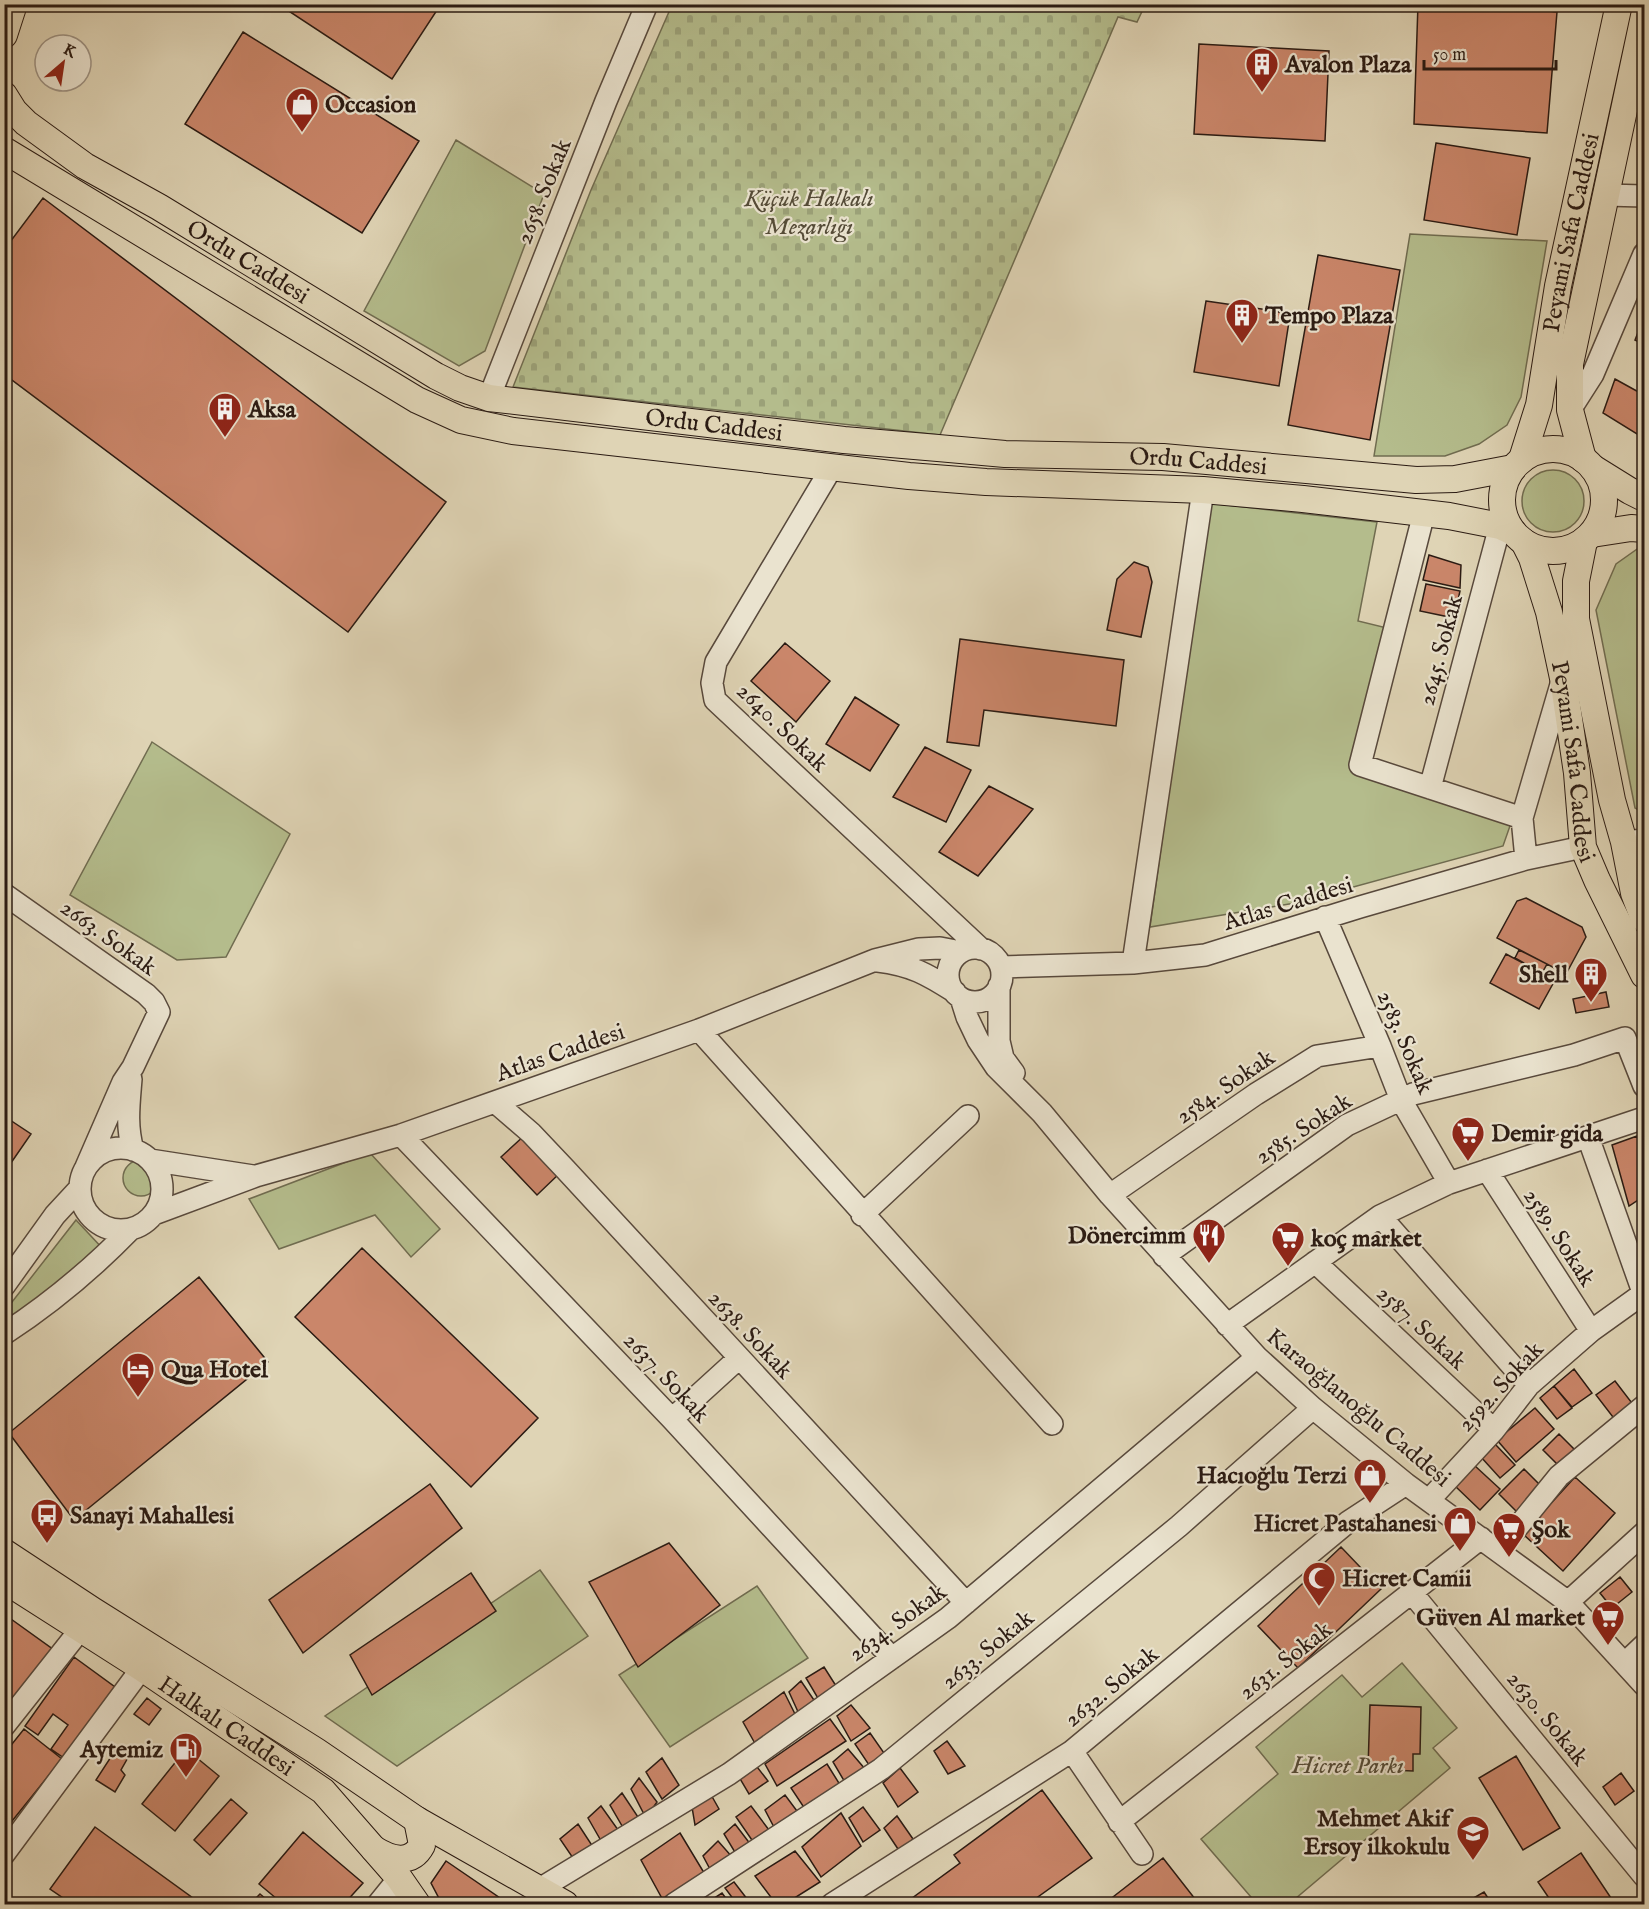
<svg xmlns="http://www.w3.org/2000/svg" width="1649" height="1909" font-family="'IM FELL English',serif">
<style>
.green{fill:#b4bc8c;stroke:#706c50;stroke-width:1.5}
.cemetery{fill:url(#cemetery-stones);stroke:#706c50;stroke-width:1.5}
.building{fill:#ca866a;stroke:#2b1b13;stroke-width:1.5}
.lines{fill:none;stroke-linecap:round;stroke-linejoin:round}
.minor-casing{stroke:#58493c;stroke-width:24}
.major-casing{stroke:#2b1b13;stroke-width:28}
.minor{stroke:#eae3cf;stroke-width:21}
.major{stroke:#dfd4b5;stroke-width:26}
.labels{text-anchor:middle;stroke-width:4.5;stroke-linejoin:round;paint-order:stroke}
.poi-label{font-size:24px;font-weight:bold;fill:#2b1b13;stroke:#eae3cf;text-anchor:start}
.street-label{font-size:24px;fill:#2b1b13;stroke:#eae3cf}
.park-label{font-size:24px;font-style:italic;fill:#544b37;stroke:#eae3cf}
</style>
<defs>
<pattern id="cemetery-stones" width="16" height="16" patternUnits="userSpaceOnUse" patternTransform="scale(1.5)"><rect width="16" height="16" fill="#b4bc8c"/><path d="M2 7V4a2 2 0 0 1 4 0v3zM10 15v-3a2 2 0 0 1 4 0v3z" fill="#9ba178"/></pattern>
</defs>
<rect width="100%" height="100%" fill="#dfd4b5"/>
<filter id="stains"><feTurbulence type="fractalNoise" baseFrequency=".00333" numOctaves="4"/><feColorMatrix values="0 0 0 0 .2 0 0 0 0 .09 0 0 0 0 .02 0 0 0 .5 -.17"/></filter>
<radialGradient id="worn" r=".72"><stop offset=".6" stop-color="#630" stop-opacity="0"/><stop offset="1" stop-color="#630" stop-opacity=".3"/></radialGradient>
<path class="green" d="M456,140L544,194L485,351L459,366L364,311Z
M1410,234L1547,241L1521,397L1507,425L1479,444L1445,456H1374Z
M1522 501a31 31 0 1 1 62 0a31 31 0 1 1-62 0Z
M1209,503L1377,522L1358,621L1387,628L1354,770L1511,823L1503,846L1295,903L1150,927Z
M1640,547L1644,548V813L1635,808L1596,610L1616,564Z
M152,742L290,834L226,957L177,960L70,895Z
M370,1153L440,1229L411,1257L375,1215L279,1249L249,1199Z
M123 1178a18 18 0 1 1 36 0a18 18 0 1 1-36 0Z
M76,1220L103,1249L5,1324V1311Z
M540,1570L588,1636L397,1766L325,1716Z
M757,1586L808,1658L670,1747L619,1675Z
M1402,1663L1457,1728L1433,1748L1450,1768L1289,1904H1257L1201,1839L1278,1774L1256,1747L1342,1675L1362,1697Z"/>
<path class="cemetery" d="M672,5H1145L1137,22L1118,17L940,435L513,387L591,190Z"/>
<path class="building" d="M278,4H441L392,79Z
M1418,4H1484L1557,12L1547,133L1414,124Z
M243,32L419,141L362,233L185,124Z
M1199,44L1329,51L1325,141L1194,134Z
M1436,143L1530,158L1517,235L1424,220Z
M43,198L446,502L348,632L4,374V250Z
M1318,255L1400,270L1370,440L1288,425Z
M1206,301L1275,311L1290,315L1279,386L1194,372Z
M1644,317V344L1635,340Z
M1615,379L1644,395V421L1637,434L1603,413Z
M1429,555L1461,565L1460,588L1423,580Z
M1134,562L1148,567L1152,582L1141,637L1107,630L1117,579Z
M1426,584L1460,591L1454,618L1420,611Z
M960,639L1124,660L1116,726L984,710L979,746L947,742Z
M785,643L830,681L796,722L751,681Z
M855,697L899,725L870,771L826,744Z
M925,747L971,770L946,822L893,797Z
M989,786L1033,809L978,876L939,852Z
M1526,898L1582,927L1586,937L1566,974L1497,938L1517,901Z
M1519,950L1547,964L1542,973L1515,958Z
M1506,954L1555,980L1539,1009L1490,983Z
M1606,992L1609,1007L1576,1013L1573,999Z
M4,1116L31,1134L4,1173Z
M526,1134L561,1172L537,1195L501,1157Z
M1637,1136L1644,1156V1196L1629,1206L1612,1145Z
M362,1248L538,1418L471,1487L295,1317Z
M199,1277L268,1362L74,1520L9,1433Z
M1574,1369L1592,1393L1572,1407L1554,1386Z
M1615,1381L1635,1407L1616,1421L1596,1395Z
M1554,1386L1572,1408L1557,1419L1540,1398Z
M1535,1408L1554,1429L1516,1462L1497,1440Z
M1559,1434L1577,1452L1561,1468L1543,1450Z
M1495,1444L1515,1465L1500,1478L1481,1457Z
M1474,1465L1500,1489L1480,1510L1454,1485Z
M1524,1469L1543,1488L1518,1513L1499,1494Z
M1575,1477L1615,1513L1563,1571L1523,1534Z
M430,1484L462,1528L303,1653L269,1600Z
M669,1543L720,1605L638,1667L589,1582Z
M1341,1547L1381,1589L1298,1668L1258,1626Z
M471,1573L496,1611L372,1695L350,1655Z
M1620,1577L1632,1592L1612,1608L1600,1593Z
M4,1614L54,1650L4,1713Z
M74,1657L115,1687L64,1758L51,1749L68,1725L53,1714L38,1735L25,1726Z
M824,1667L838,1689L819,1700L806,1678Z
M801,1681L816,1703L799,1714L789,1692Z
M784,1692L797,1718L757,1747L743,1722Z
M147,1698L161,1709L149,1725L134,1714Z
M851,1705L870,1728L851,1741L837,1716Z
M1370,1705L1421,1707L1420,1754H1413V1771L1368,1769Z
M830,1719L846,1741L777,1786L765,1764Z
M24,1729L62,1759L4,1831V1754Z
M870,1733L884,1753L869,1765L855,1744Z
M947,1741L965,1766L948,1774L934,1751Z
M118,1746L130,1754L121,1770L125,1775L115,1792L96,1780Z
M186,1749L219,1776L175,1831L142,1804Z
M848,1749L865,1769L846,1784L833,1762Z
M1516,1756L1560,1828L1523,1850L1479,1778Z
M662,1758L679,1785L662,1799L646,1772Z
M754,1763L768,1781L749,1794L739,1777Z
M827,1764L842,1788L805,1809L791,1788Z
M900,1768L918,1792L898,1807L883,1783Z
M1621,1773L1634,1791L1615,1805L1603,1787Z
M639,1778L657,1802L646,1818L631,1789Z
M1042,1790L1092,1858L1028,1904H904L960,1863L954,1855Z
M622,1793L640,1820L625,1831L610,1805Z
M710,1793L719,1809L695,1825L692,1807Z
M785,1795L800,1815L776,1831L765,1810Z
M231,1799L247,1813L210,1855L194,1840Z
M601,1806L621,1834L604,1846L588,1818Z
M751,1806L772,1834L754,1843L736,1817Z
M863,1807L880,1830L863,1842L849,1818Z
M841,1813L861,1846L821,1877L802,1847Z
M897,1816L913,1839L900,1852L884,1828Z
M578,1824L595,1850L577,1864L560,1839Z
M735,1824L751,1845L736,1854L724,1834Z
M95,1827L197,1901L195,1904H72L50,1889Z
M303,1832L363,1883L344,1904H283L259,1884Z
M680,1833L706,1876L664,1902L641,1860Z
M718,1841L733,1858L711,1871L703,1856Z
M795,1851L820,1882L785,1904H776L755,1876Z
M1581,1853L1615,1904H1553L1538,1882Z
M1163,1858L1199,1904H1104Z
M446,1861L500,1898L496,1904H442L431,1883Z
M734,1882L751,1904H737L725,1888Z
M1484,1892L1492,1904H1463Z
M722,1893L730,1904H705Z
M260,1894L272,1904H250Z"/>
<g class="lines">
<defs>
<path id="minor" d="M1606,195L1644,196
M489,398L606,101L647,4
M1570,410L1593,374L1644,254
M832,467L716,662L712,683L715,700L981,949
M1424,513L1360,765L1522,818
M1430,788L1500,526
M1624,842L1644,840
M1526,859L1522,818L1562,681
M4,894L146,994L154,1002L159,1012L133,1067L123,1082L86,1167
M1325,917L1380,1046L1401,1100L1449,1183
M948 975a27 27 0 1 1 54 0a27 27 0 1 1-54 0Z
M878,961C911,965 927,974 955,992
M1133,963L1203,490
M1001,967L1133,963L1205,955L1360,907L1526,859L1583,847
M999,986V1041L1003,1058L1014,1073
M961,998L967,1017L978,1040L996,1067L1042,1113L1110,1195L1257,1357L1313,1408L1406,1484L1568,1602L1644,1685
M699,1030L1052,1424
M131,1079C129,1104 126,1126 133,1150
M495,1102L531,1133L566,1170L966,1603
M401,1135L672,1419L892,1658
M1588,1137L1644,1295
M80 1189a41 41 0 1 1 82 0a41 41 0 1 1-82 0Z
M150,1160L253,1176
M1487,1170L1591,1331
M1110,1195L1256,1094L1317,1056L1380,1046
M154,1214L256,1176L401,1135L699,1030L875,960L919,949L940,948L961,952
M862,1215L968,1116
M1380,1216L1529,1385
M1164,1256L1347,1125L1413,1094L1574,1055L1625,1038L1644,1086
M1315,1262L1494,1430
M4,1286L55,1215L80,1188
M1227,1325L1380,1216L1449,1183L1644,1118
M4,1334C50,1304 93,1268 131,1229
M672,1419L739,1358
M1429,1500L1494,1430L1529,1385L1591,1331L1644,1293
M1499,1550L1559,1476L1644,1406
M1412,1593L1644,1876
M1568,1602L1644,1533
M1625,1663L1644,1645
M4,1726L80,1630
M1072,1751L1142,1854
M1119,1822L1481,1538
M4,1854L142,1668
M538,1890L729,1774L948,1618L1257,1357
M378,1904L399,1878
M674,1904L881,1769L1179,1526L1313,1408
M832,1904L1072,1751L1348,1522L1406,1484"/>
<g id="major">
<path d="M4,35L14,4"/>
<path id="s1" d="M4,95L14,111L26,123L85,166L159,207L436,376L460,388L489,398L844,440L938,448L1005,454L1163,457L1416,480L1455,479L1513,468"/>
<path d="M4,150L417,400L461,420L513,431L909,476L986,482L1203,490L1303,499L1449,516L1500,526L1513,532"/>
<circle cx="1553" cy="500" r="51"/>
<path id="s2" d="M1522,459L1539,405L1558,286L1619,4"/>
<path d="M1583,459L1570,410V364L1644,16"/>
<path d="M1593,468L1630,491L1644,498"/>
<path d="M1592,534L1631,528L1644,529"/>
<path d="M1584,541L1576,581V619L1612,800L1624,842L1634,893L1644,919"/>
<path id="s3" d="M1524,542L1532,558L1549,612L1563,678L1577,773L1583,847L1597,880L1644,975"/>
<path d="M4,1552L92,1610L316,1751L417,1820L565,1904"/>
<path id="s4" d="M4,1580L142,1668L323,1791L399,1878L417,1904"/>
<path d="M374,1849C390,1859 411,1866 422,1845L417,1820"/>
</g>
</defs>
<use href="#minor" class="minor-casing"/>
<use href="#major" class="major-casing"/>
<use href="#minor" class="minor"/>
<use href="#major" class="major"/>
</g>
<defs>
<symbol id="building-pin" viewBox="-11 -11 22 30"><path d="M0 17L-7.5 6A9.5 9.5 0 1 1 7.5 6Z" fill="#8f2418" stroke="#eae3cf"/><path d="M-4-6H4V6H1V3H-1V6H-4ZM-2.5-4.3h1.7v1.8h-1.7ZM.8-4.3h1.7v1.8H.8ZM-2.5-1h1.7V.8h-1.7ZM.8-1h1.7V.8H.8Z" fill="#fff"/></symbol>
<symbol id="shop-pin" viewBox="-11 -11 22 30"><path d="M0 17L-7.5 6A9.5 9.5 0 1 1 7.5 6Z" fill="#8f2418" stroke="#eae3cf"/><path d="M-5-2.5h2.3a2.7 3.5 0 0 1 5.4 0H5L5.5 6h-11ZM-1.5-2.5h3a1.5 2.3 0 0 0-3 0Z" fill="#fff"/></symbol>
<symbol id="supermarket-pin" viewBox="-11 -11 22 30"><path d="M0 17L-7.5 6A9.5 9.5 0 1 1 7.5 6Z" fill="#8f2418" stroke="#eae3cf"/><path d="M-6-5.5h2.5l.6 2H6L4.5 2H-2.5L-4.4-4H-6ZM-1.5 3.2a1.3 1.3 0 1 0 .1 0ZM3 3.2a1.3 1.3 0 1 0 .1 0Z" fill="#fff"/></symbol>
<symbol id="restaurant-pin" viewBox="-11 -11 22 30"><path d="M0 17L-7.5 6A9.5 9.5 0 1 1 7.5 6Z" fill="#8f2418" stroke="#eae3cf"/><path d="M-5-6h1v4h1v-4h1v4h1v-4h1v5L-1.5 .5V6h-2V.5L-5-1ZM5-6V6H3V1.5H1.5Q1.5-4 5-6Z" fill="#fff"/></symbol>
<symbol id="hotel-pin" viewBox="-11 -11 22 30"><path d="M0 17L-7.5 6A9.5 9.5 0 1 1 7.5 6Z" fill="#8f2418" stroke="#eae3cf"/><path d="M-6-4.5h1.5V1H6V5H4.5V3h-9V5H-6ZM-4 0a1.8 1.8 0 1 1 3.6 0ZM.5 0V-2.5h3Q6-2.5 6 0Z" fill="#fff"/></symbol>
<symbol id="bus-pin" viewBox="-11 -11 22 30"><path d="M0 17L-7.5 6A9.5 9.5 0 1 1 7.5 6Z" fill="#8f2418" stroke="#eae3cf"/><path d="M-5-6H5V4H4V6H2V4H-2V6H-4V4H-5ZM-3.5-4V0h7V-4ZM-3.5 1.2v1.5H-2V1.2ZM2 1.2v1.5H3.5V1.2Z" fill="#fff"/></symbol>
<symbol id="mosque-pin" viewBox="-11 -11 22 30"><path d="M0 17L-7.5 6A9.5 9.5 0 1 1 7.5 6Z" fill="#8f2418" stroke="#eae3cf"/><path d="M3.5-4.9A6 6 0 1 0 3.5 4.9A5 5 0 1 1 3.5-4.9Z" fill="#fff"/></symbol>
<symbol id="fuel-pin" viewBox="-11 -11 22 30"><path d="M0 17L-7.5 6A9.5 9.5 0 1 1 7.5 6Z" fill="#8f2418" stroke="#eae3cf"/><path d="M-5.5-6h7V0h2V4h1.3V-2.5L3-4.5l.8-.8L6-3V5H2.5V1h-1V6h-7ZM-4.2-4.7v3.2H.2V-4.7Z" fill="#fff"/></symbol>
<symbol id="school-pin" viewBox="-11 -11 22 30"><path d="M0 17L-7.5 6A9.5 9.5 0 1 1 7.5 6Z" fill="#8f2418" stroke="#eae3cf"/><path d="M0-5L7-2L0 1L-7-2ZM-4 1L0 2.5L4 1V4Q0 6-4 4Z" fill="#fff"/></symbol>
</defs>
<g fill-rule="evenodd">
<use href="#building-pin" x="1243" y="45" width="38" height="52"/>
<use href="#shop-pin" x="283" y="85" width="38" height="52"/>
<use href="#building-pin" x="1223" y="296" width="38" height="52"/>
<use href="#building-pin" x="206" y="390" width="38" height="52"/>
<use href="#building-pin" x="1572" y="955" width="38" height="52"/>
<use href="#supermarket-pin" x="1449" y="1114" width="38" height="52"/>
<use href="#restaurant-pin" x="1190" y="1216" width="38" height="52"/>
<use href="#supermarket-pin" x="1269" y="1219" width="38" height="52"/>
<use href="#hotel-pin" x="119" y="1350" width="38" height="52"/>
<use href="#shop-pin" x="1351" y="1456" width="38" height="52"/>
<use href="#bus-pin" x="28" y="1496" width="38" height="52"/>
<use href="#shop-pin" x="1441" y="1504" width="38" height="52"/>
<use href="#supermarket-pin" x="1490" y="1510" width="38" height="52"/>
<use href="#mosque-pin" x="1300" y="1559" width="38" height="52"/>
<use href="#supermarket-pin" x="1589" y="1598" width="38" height="52"/>
<use href="#fuel-pin" x="167" y="1730" width="38" height="52"/>
<use href="#school-pin" x="1454" y="1813" width="38" height="52"/>
</g>
<g class="labels">
<g class="poi-label">
<text x="1285" y="72">Avalon Plaza</text>
<text x="325" y="112">Occasion</text>
<text x="1265" y="323">Tempo Plaza</text>
<text x="248" y="417">Aksa</text>
<text x="1568" y="982" text-anchor="end">Shell</text>
<text x="1491" y="1141">Demir gida</text>
<text x="1186" y="1243" text-anchor="end">Dönercimm</text>
<text x="1311" y="1246">koç market</text>
<text x="161" y="1377">Qua Hotel</text>
<text x="1347" y="1483" text-anchor="end">Hacıoğlu Terzi</text>
<text x="70" y="1523">Sanayi Mahallesi</text>
<text x="1437" y="1531" text-anchor="end">Hicret Pastahanesi</text>
<text x="1532" y="1537">Şok</text>
<text x="1342" y="1586">Hicret Camii</text>
<text x="1585" y="1625" text-anchor="end">Güven Al market</text>
<text x="163" y="1757" text-anchor="end">Aytemiz</text>
<text x="1450" y="1826" text-anchor="end">Mehmet Akif<tspan x="1450" dy="28">Ersoy ilkokulu</tspan></text>
</g>
<g class="street-label">
<text transform="translate(543 191) rotate(-68)" y="8">2658. Sokak</text>
<text dy="8" stroke="none"><textPath href="#s2" startOffset="232">Peyami Safa Caddesi</textPath></text>
<text dy="8" stroke="none"><textPath href="#s1" startOffset="298">Ordu Caddesi</textPath></text>
<text dy="8" stroke="none"><textPath href="#s1" startOffset="802">Ordu Caddesi</textPath></text>
<text dy="8" stroke="none"><textPath href="#s1" startOffset="1288">Ordu Caddesi</textPath></text>
<text transform="translate(1440 650) rotate(-75)" y="8">2645. Sokak</text>
<text transform="translate(783 727) rotate(44)" y="8">2640. Sokak</text>
<text dy="8" stroke="none"><textPath href="#s3" startOffset="226">Peyami Safa Caddesi</textPath></text>
<text transform="translate(1288 903) rotate(-17)" y="8">Atlas Caddesi</text>
<text transform="translate(109 937) rotate(36)" y="8">2663. Sokak</text>
<text transform="translate(1406 1042) rotate(67)" y="8">2583. Sokak</text>
<text transform="translate(560 1052) rotate(-19)" y="8">Atlas Caddesi</text>
<text transform="translate(1225 1086) rotate(-34)" y="8">2584. Sokak</text>
<text transform="translate(1303 1128) rotate(-33)" y="8">2585. Sokak</text>
<text transform="translate(1560 1237) rotate(57)" y="8">2589. Sokak</text>
<text transform="translate(1422 1327) rotate(43)" y="8">2587. Sokak</text>
<text transform="translate(751 1334) rotate(47)" y="8">2638. Sokak</text>
<text transform="translate(667 1377) rotate(47)" y="8">2637. Sokak</text>
<text transform="translate(1500 1386) rotate(-47)" y="8">2592. Sokak</text>
<text transform="translate(1359 1407) rotate(40)" y="8">Karaoğlanoğlu Caddesi</text>
<text transform="translate(897 1622) rotate(-36)" y="8">2634. Sokak</text>
<text transform="translate(987 1649) rotate(-39)" y="8">2633. Sokak</text>
<text transform="translate(1285 1660) rotate(-38)" y="8">2631. Sokak</text>
<text transform="translate(1111 1686) rotate(-39)" y="8">2632. Sokak</text>
<text transform="translate(1548 1718) rotate(51)" y="8">2630. Sokak</text>
<text dy="8" stroke="none"><textPath href="#s4" startOffset="266">Halkalı Caddesi</textPath></text>
</g>
<g class="park-label">
<text x="809" y="206">Küçük Halkalı<tspan x="809" dy="28">Mezarlığı</tspan></text>
<text x="1348" y="1773">Hicret Parkı</text>
</g>
</g>
<rect width="1649" height="1909" fill="none" stroke="#dfd4b5" stroke-width="24"/>
<rect x="6" y="6" width="1637" height="1897" fill="none" stroke="#2b1b13" stroke-width="3"/>
<rect x="12" y="12" width="1625" height="1885" fill="none" stroke="#2b1b13" stroke-width="1.5"/>
<g transform="translate(63 63) rotate(29)"><circle r="28" fill="#eae3cf" stroke="#9e9384" stroke-width="1.5"/>
<path d="M0-4.5L10 22L0 15L-10 22Z" fill="#8f2418"/>
<text y="-9" font-size="16" font-weight="bold" text-anchor="middle" fill="#2b1b13">K</text>
</g>
<path d="M1424 60v9h132v-9" fill="none" stroke="#2b1b13" stroke-width="3"/>
<text x="1433" y="60" font-size="18" fill="#2b1b13" stroke="#eae3cf" stroke-width="4.5" paint-order="stroke">50 m</text>
<rect width="100%" height="100%" filter="url(#stains)"/>
<rect width="100%" height="100%" fill="url(#worn)"/>
</svg>
